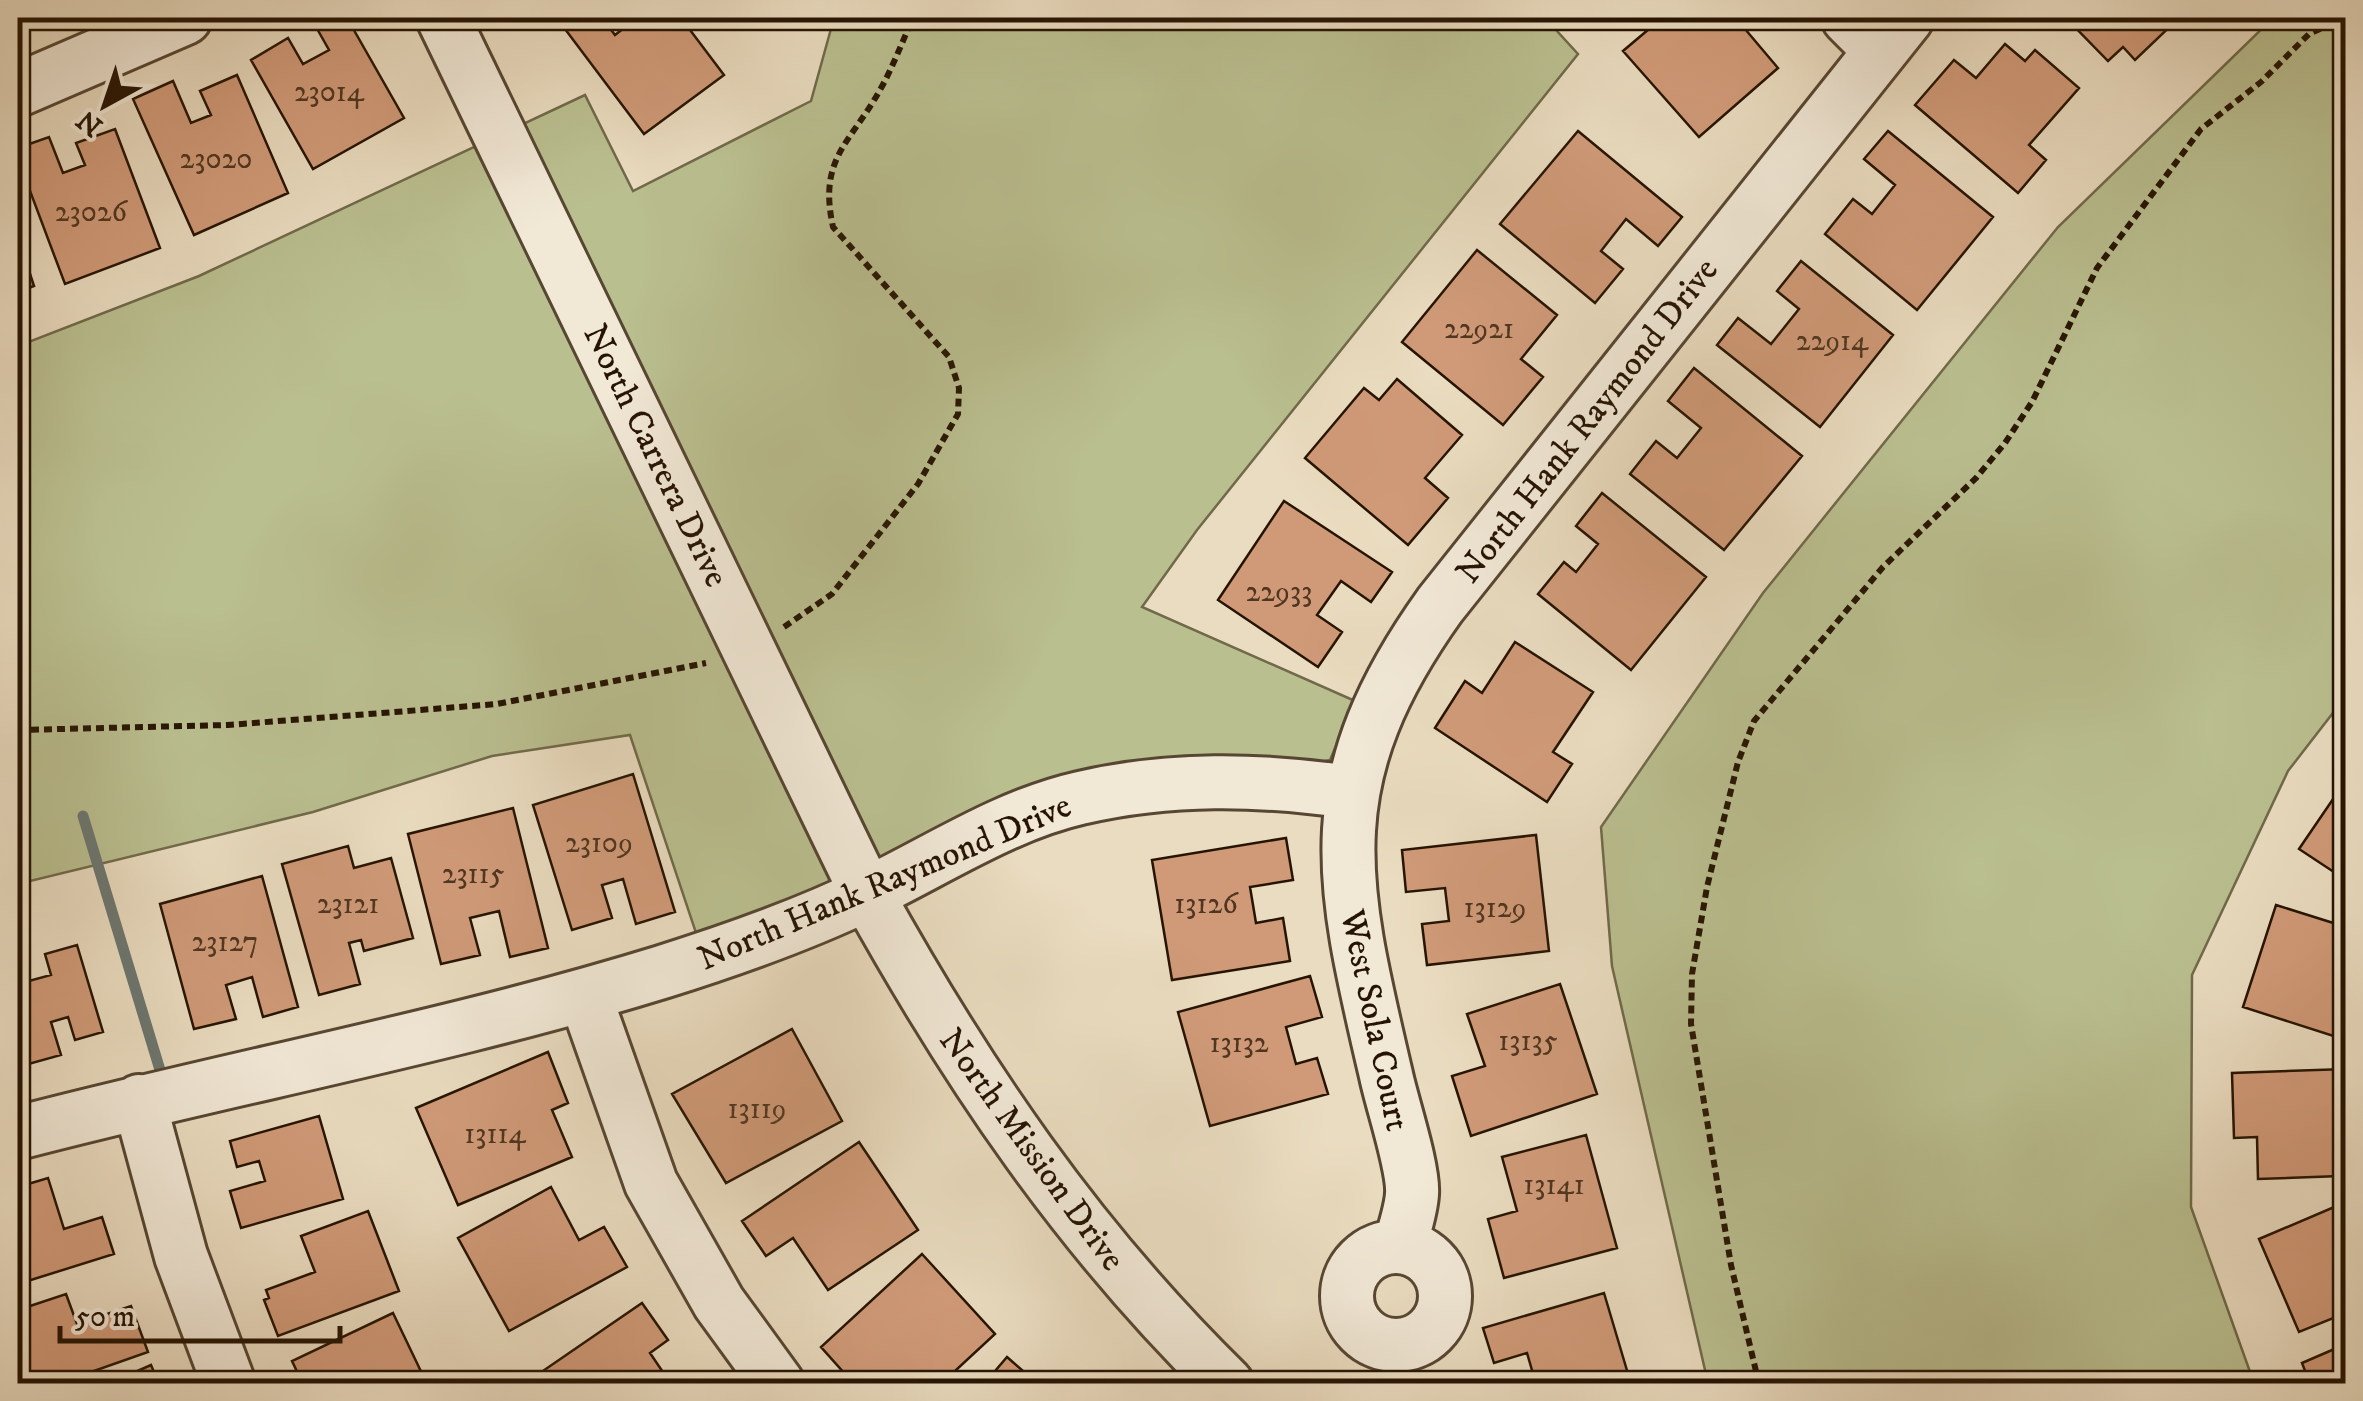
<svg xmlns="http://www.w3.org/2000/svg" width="2363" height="1401" font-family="'IM FELL DW Pica',serif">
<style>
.green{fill:#babf90;stroke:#706a4a;stroke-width:2.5}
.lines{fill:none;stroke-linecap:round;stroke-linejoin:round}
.stream{stroke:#6c7771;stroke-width:11}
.building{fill:#d09a78;stroke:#261403;stroke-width:2.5}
.minor-casing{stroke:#574632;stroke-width:58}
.path{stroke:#261403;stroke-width:6;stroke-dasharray:8 5;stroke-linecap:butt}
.minor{stroke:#f1e8d6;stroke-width:52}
.labels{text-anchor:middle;stroke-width:9;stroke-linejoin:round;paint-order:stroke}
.number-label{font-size:30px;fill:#503620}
.street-label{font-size:35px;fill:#261403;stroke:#f1e8d6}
</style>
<rect width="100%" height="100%" fill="#eadcc0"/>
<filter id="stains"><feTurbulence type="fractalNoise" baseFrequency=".002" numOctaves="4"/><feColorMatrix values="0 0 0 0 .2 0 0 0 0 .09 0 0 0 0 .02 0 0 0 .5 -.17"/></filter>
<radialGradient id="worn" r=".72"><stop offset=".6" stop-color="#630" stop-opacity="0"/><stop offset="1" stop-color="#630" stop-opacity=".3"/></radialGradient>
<path class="green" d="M834,18H1545L1578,54L1197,530L1142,607L1355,701L1330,760L924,839L753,917L697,936L630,735L492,756L313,812L18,884V346L199,276L585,95L633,191L811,101Z
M2273,18H2345L2346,696L2288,771L2192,975L2191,1207L2254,1383H1708L1612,966L1601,827L1763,593L2058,227Z"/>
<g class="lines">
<path class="stream" d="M83,816L160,1070"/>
</g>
<path class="building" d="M311,18H347L404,118L313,169L251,60L288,38L303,64L329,50Z
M580,18H602L615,35L637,18H681L724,75L644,134L565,29Z
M1662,18H1758L1745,29L1778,68L1699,137L1623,51Z
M2066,18H2179L2135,60L2123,47L2108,61Z
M2005,44L2025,61L2035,50L2079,88L2029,145L2046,160L2018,193L1915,105L1954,60L1976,78Z
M237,75L288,193L194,235L133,99L173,81L191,123L211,115L200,91Z
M115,129L160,248L65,284L18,159V148L49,137L63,173L85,165L76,143Z
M1578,131L1682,217L1658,246L1626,219L1601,251L1623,269L1595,303L1500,224Z
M1888,131L1993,217L1917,310L1825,234L1853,199L1872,214L1895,185L1864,159Z
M18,237L34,286L18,292Z
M1477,250L1557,315L1521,359L1543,377L1503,425L1402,342Z
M1801,261L1893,335L1820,427L1717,345L1738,318L1771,344L1799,309L1777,291Z
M1694,368L1802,456L1724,550L1630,474L1656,441L1677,458L1701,428L1668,401Z
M1397,379L1462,435L1425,478L1448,498L1408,545L1305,458L1364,388L1379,400Z
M1602,493L1706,577L1631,670L1538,594L1564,562L1576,572L1598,544L1576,526Z
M1284,501L1392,572L1371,602L1341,581L1317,615L1342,632L1318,667L1218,600Z
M1515,642L1593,692L1553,752L1572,764L1547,802L1435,728L1465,681L1482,693Z
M633,774L675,912L636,924L623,879L602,885L612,918L572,930L533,805Z
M2346,780V880L2299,849Z
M513,808L548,948L510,957L499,911L470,918L480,955L441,964L408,834Z
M1536,835L1549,951L1427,965L1422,924L1449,921L1445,888L1406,892L1402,850Z
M1286,838L1293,880L1250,887L1256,923L1283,918L1290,961L1172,980L1152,860Z
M348,846L354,868L391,858L413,938L364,951L361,940L349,943L360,984L319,995L282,864Z
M262,876L298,1007L263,1017L252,977L226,985L236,1019L194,1029L160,904Z
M2276,905L2346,927V1040L2243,1007Z
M77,945L103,1032L75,1040L68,1017L51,1022L61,1055L25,1065L18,1039V984L51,975L45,954Z
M1310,976L1322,1017L1286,1027L1296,1064L1317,1058L1328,1094L1210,1126L1178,1012Z
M1560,984L1597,1094L1471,1136L1452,1076L1485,1066L1467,1014Z
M792,1029L842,1121L726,1183L672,1094Z
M548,1052L568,1103L552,1110L572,1157L458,1205L416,1108Z
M2346,1069V1113H2338L2340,1176L2258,1179L2257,1137L2234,1138L2232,1073Z
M319,1116L343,1199L241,1228L230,1191L265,1181L259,1161L237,1167L230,1141Z
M1586,1135L1617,1248L1504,1278L1488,1219L1517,1211L1502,1157Z
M859,1142L918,1230L828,1290L793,1238L766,1256L742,1221Z
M48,1178L64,1229L102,1217L114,1254L18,1284V1187Z
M551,1187L579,1240L604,1227L627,1267L509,1331L458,1238Z
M2346,1202V1313L2299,1332L2259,1239Z
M368,1211L399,1291L278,1336L264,1300L269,1298L266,1290L315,1272L301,1236Z
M922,1254L995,1334L941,1384H854L821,1347Z
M1604,1293L1631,1384H1536L1527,1353L1494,1363L1483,1328Z
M66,1294L77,1324L131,1306L148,1352L57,1384H29L18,1352V1310Z
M642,1303L668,1340L650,1353L671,1384H543L537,1375Z
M393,1313L427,1384H352L348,1376L331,1384H303L292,1361Z
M2346,1344V1384H2310L2302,1363Z
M1007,1357L1038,1384H984Z
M151,1365L159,1384H108Z"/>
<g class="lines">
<defs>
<path id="minor" d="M443,18L867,894C968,1076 1077,1237 1227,1384
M1848,18L1880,50
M18,90L185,18
M585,996L651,1183L719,1303L778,1384
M139,1101L181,1256L229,1384
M18,1133C232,1077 451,1037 662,972C732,950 801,926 867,894C936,861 1005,815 1080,798C1170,777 1259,779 1350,792
M1400,1246C1404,1230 1411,1211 1412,1194C1414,1168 1392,1104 1386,1075C1340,879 1315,780 1440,605L1907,18
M1347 1296a49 49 0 1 1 98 0a49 49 0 1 1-98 0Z"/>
</defs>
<use href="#minor" class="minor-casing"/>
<path class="path" d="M784,627L832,594L918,484L958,414L959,388L949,357L833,227C818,158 850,144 880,90C893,67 902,42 913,18
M18,730L228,725L497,704L706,663
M1759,1384L1731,1265L1691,1024L1692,974L1707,887L1738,762L1754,721L1883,567L1976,478L2005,443L2032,402L2097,268L2201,129L2261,82L2309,34L2344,18"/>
<use href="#minor" class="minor"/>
</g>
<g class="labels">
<g class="number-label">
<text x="329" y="101">23014</text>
<text x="216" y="168">23020</text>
<text x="91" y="221">23026</text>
<text x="1479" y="338">22921</text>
<text x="1832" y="350">22914</text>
<text x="1279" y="601">22933</text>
<text x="599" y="852">23109</text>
<text x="473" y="883">23115</text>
<text x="348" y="913">23121</text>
<text x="1206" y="913">13126</text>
<text x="1495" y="917">13129</text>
<text x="225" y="951">23127</text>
<text x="1528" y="1050">13135</text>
<text x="1239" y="1052">13132</text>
<text x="757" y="1118">13119</text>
<text x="495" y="1143">13114</text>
<text x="1554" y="1194">13141</text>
</g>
<g class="street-label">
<text transform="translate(1586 420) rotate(-52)" y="12">North Hank Raymond Drive</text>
<text transform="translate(657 455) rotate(64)" y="12">North Carrera Drive</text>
<text transform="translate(884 881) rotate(-23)" y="12">North Hank Raymond Drive</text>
<text transform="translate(1376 1020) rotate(78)" y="12">West Sola Court</text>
<text transform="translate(1033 1149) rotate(54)" y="12">North Mission Drive</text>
</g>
</g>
<rect width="2363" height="1401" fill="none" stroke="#eadcc0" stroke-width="60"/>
<rect x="20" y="20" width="2323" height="1361" fill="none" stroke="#261403" stroke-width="5"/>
<rect x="30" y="30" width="2303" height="1341" fill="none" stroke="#261403" stroke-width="2.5"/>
<g transform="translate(105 105) rotate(220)" stroke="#f1e8d6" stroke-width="8" paint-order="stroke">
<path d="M0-8L18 38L0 25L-18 38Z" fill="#261403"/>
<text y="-15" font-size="28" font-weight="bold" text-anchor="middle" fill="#261403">N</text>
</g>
<path d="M60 1326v15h280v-15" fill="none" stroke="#261403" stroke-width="5"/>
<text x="75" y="1326" font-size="30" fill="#261403" stroke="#f1e8d6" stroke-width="8" paint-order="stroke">50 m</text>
<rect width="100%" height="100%" filter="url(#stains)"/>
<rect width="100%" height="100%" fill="url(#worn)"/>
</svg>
